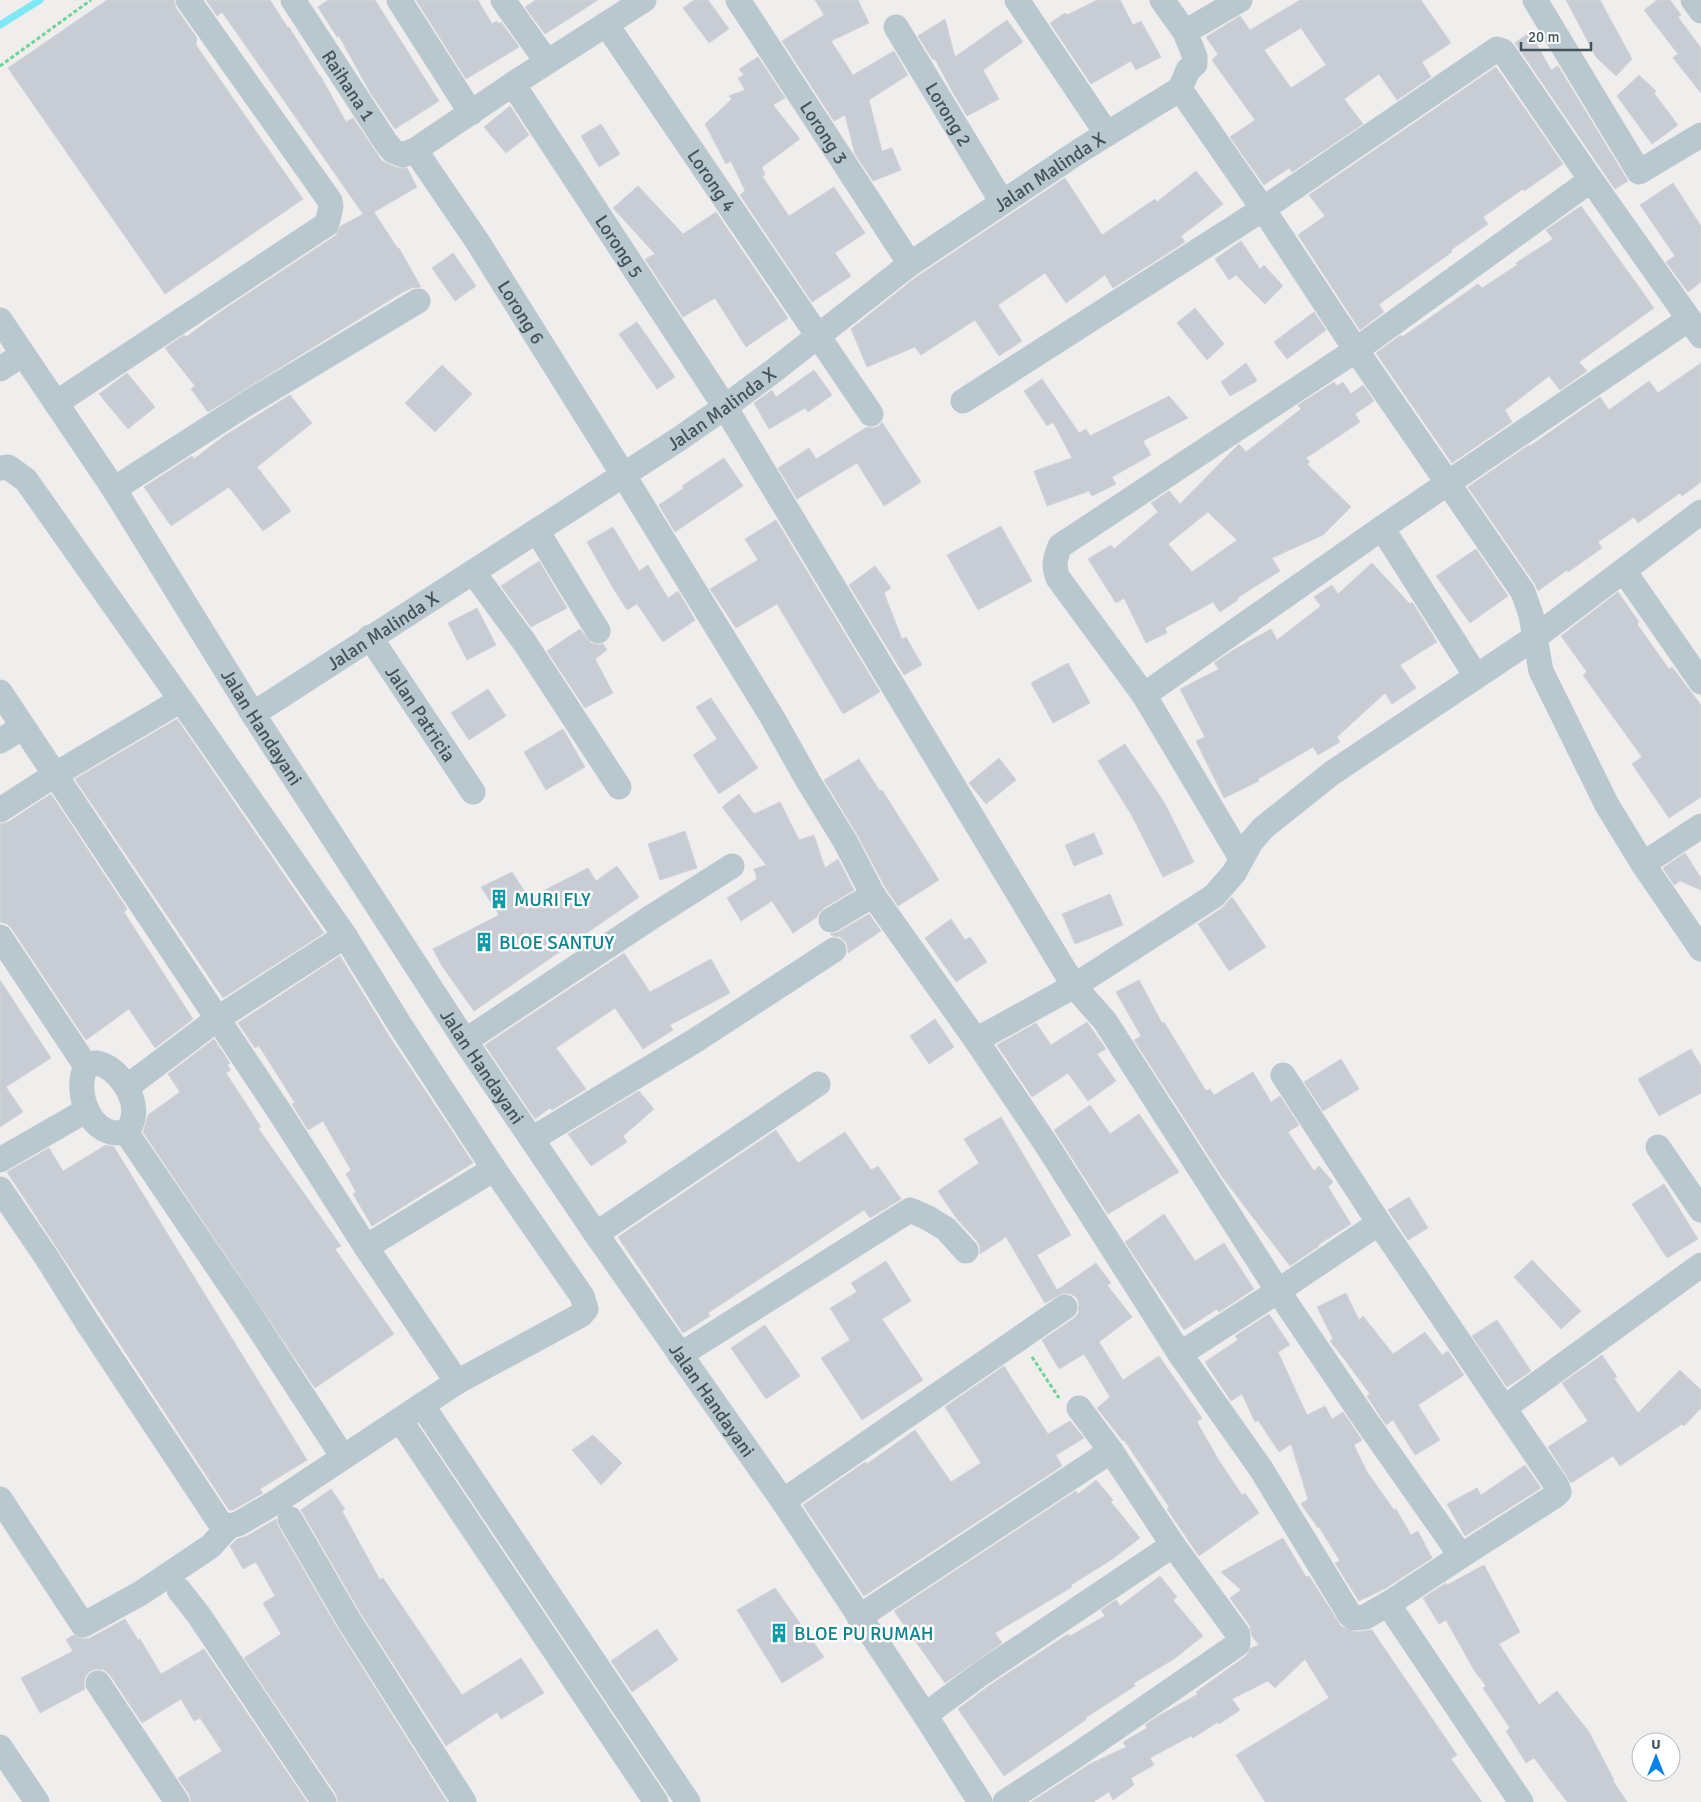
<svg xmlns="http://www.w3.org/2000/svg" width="1701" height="1802" font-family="Signika,sans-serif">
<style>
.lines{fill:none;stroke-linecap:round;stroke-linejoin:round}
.stream{stroke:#7ee8f5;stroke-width:7}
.building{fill:#c8ccd4;stroke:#d0d4da;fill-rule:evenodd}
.path{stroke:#6ad596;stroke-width:3;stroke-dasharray:4 2.5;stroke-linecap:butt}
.minor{stroke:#b9c7ce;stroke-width:25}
.labels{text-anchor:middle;stroke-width:5;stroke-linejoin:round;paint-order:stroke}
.street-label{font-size:19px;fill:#43535c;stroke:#fff}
.culture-label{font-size:19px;fill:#0d838f;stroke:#fff;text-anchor:start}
</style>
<rect width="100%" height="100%" fill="#f0eded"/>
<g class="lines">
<path class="stream" d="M0,25L40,0"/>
</g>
<path class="building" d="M107,0H174L176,8L197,38L196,45L303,199L165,294L8,68Z
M206,0H270L288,28L289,27L319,75H320L346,122L353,118L382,161L398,168H407L417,187L374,212L398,249L399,248L421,287L411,288L398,295L208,412L191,389L195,386L165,348L184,335L186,337L223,310L335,236L341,226L363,214L222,12L217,16Z
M328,0H375L439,101L395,129L371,94L339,36L337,37L318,7Z
M416,0H478L492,24L497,21L499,24L501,22L519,47L466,79Z
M536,0H598L545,34L525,7Z
M694,0H708L729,29L709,43L683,8Z
M815,0H858L869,23L831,41L853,75L894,51L908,75L869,100L882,151L892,148L901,170L873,181L855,154L845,115L834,121L782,41L824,15Z
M1097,0H1120L1133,25L1141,21L1161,57L1136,70L1131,61L1091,84L1050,23L1065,13L1067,15Z
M1300,0H1421L1451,43L1422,62L1431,77L1397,100L1379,74L1344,99L1363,124L1292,172L1289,168L1264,185L1230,137L1255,120L1212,60L1218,54L1206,37L1240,16L1250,30ZM1301,28L1326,65L1291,88L1264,50Z
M1566,0H1600L1632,59L1616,76L1596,57Z
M1657,0H1670L1681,15L1678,17L1701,48V93L1673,58L1678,54L1644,10Z
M945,19L955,57L1007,20L1023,42L983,70L999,99L967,116L952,91L935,59L933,60L918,36Z
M1530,32L1551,70L1558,66L1628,181L1615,189L1515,43Z
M758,57L785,98L773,105L800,139L762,167L765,175L762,176L789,216L834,187L865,233L835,253L851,276L812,302L740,195L745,191L731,161L726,164L705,124L732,99L729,96L745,90L738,78L744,75L739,69Z
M1496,67L1563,164L1524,191L1523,189L1483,217L1488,224L1451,250L1452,252L1382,302L1379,305L1384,312L1360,330L1298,235L1325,216L1309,195Z
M1639,75L1656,91L1654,93L1678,125L1652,144L1617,96Z
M510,106L529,135L506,153L484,127Z
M601,124L620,154L599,167L581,136Z
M1196,171L1223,204L1181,236L1185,242L1113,288L1105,275L1066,303L1045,273L998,305L1022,341L999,356L975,320L921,355L915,347L867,367L851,329L915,278L1065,178L1102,235L1155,199L1157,202Z
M1673,183L1701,226V282L1688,292L1666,262L1675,256L1640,205Z
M638,186L683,234L716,212L788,318L746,347L715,298L683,317L645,259L655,254L613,208Z
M1581,206L1654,308L1579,362L1587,371L1560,390L1549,376L1505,410L1512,422L1452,463L1376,353L1401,335L1402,337L1478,284L1482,288L1517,265L1516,263L1553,239L1546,230Z
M1241,241L1260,269L1264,265L1283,286L1265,304L1236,275L1229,280L1215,259Z
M453,253L476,286L455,301L432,268Z
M1195,308L1224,344L1207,360L1177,323Z
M1314,312L1326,330L1287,359L1274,342Z
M637,322L675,377L657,389L619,334Z
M1246,363L1257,381L1230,396L1221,382Z
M1701,363V482L1682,496L1680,493L1638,523L1634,517L1598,542L1602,548L1568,572L1567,570L1538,591L1535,584L1468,487L1529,445L1530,446L1600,397L1609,410L1649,381L1658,393Z
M442,365L472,394L435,432L405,403Z
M814,370L832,395L808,412L805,408L769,429L754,403L772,390L776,397Z
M127,373L155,407L128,429L99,394Z
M1042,379L1079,433L1086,429L1090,436L1169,396L1188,418L1143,441L1151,455L1112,477L1116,484L1092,496L1089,491L1047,506L1034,471L1072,458L1053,422L1047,426L1024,391Z
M1334,382L1337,386L1343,382L1351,394L1363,385L1374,401L1355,414L1360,422L1306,458L1310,462L1307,464L1351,507L1323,535L1272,558L1280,571L1237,598L1238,600L1220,612L1213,602L1165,628L1167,633L1146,643L1124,598L1116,603L1088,559L1111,545L1114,549L1158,512L1151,503L1169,491L1180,504L1237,446L1239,444L1246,452L1301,409L1298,405ZM1208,512L1237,540L1192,572L1168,544Z
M290,395L312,423L257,467L291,511L263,531L229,487L171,526L144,487L192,456L194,459L224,436Z
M882,422L921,482L884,506L857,463L797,499L778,468L809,448L816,459L867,427L873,428L879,426Z
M724,458L743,486L675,532L659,505L684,488L682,486Z
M776,520L880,692L843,714L777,604L736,628L710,589L758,560L745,539Z
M1001,526L1032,581L978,610L947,555Z
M613,527L639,571L648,565L668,598L678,591L695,620L663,642L637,604L627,610L613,588L587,542Z
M1476,549L1508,596L1470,623L1436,576Z
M539,561L567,608L531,627L501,586Z
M1372,563L1410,604L1412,602L1437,642L1400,665L1416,688L1392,704L1385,693L1337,737L1340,742L1318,755L1313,747L1258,779L1259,781L1224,798L1196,741L1205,737L1180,689L1219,669L1214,663L1235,649L1271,629L1277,640L1321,606L1314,597L1332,585L1338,594Z
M875,566L891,588L884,593L902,639L906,637L922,665L904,675L849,585Z
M1618,592L1639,622L1637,624L1669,669L1672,667L1701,705V797L1669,818L1632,764L1642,757L1583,675L1587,672L1561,636Z
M477,608L496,645L467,660L448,623Z
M580,629L591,643L598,645L603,644L607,650L595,659L613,693L585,708L547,651Z
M1068,663L1090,703L1053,723L1031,683Z
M488,689L506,716L469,740L451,713Z
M711,698L758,768L719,794L693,755L717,739L696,707Z
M177,719L324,933L223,998L75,779Z
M563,729L585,767L546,790L524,752Z
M1125,744L1164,802L1194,862L1163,877L1132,816L1098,761Z
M999,758L1016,780L986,804L969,783Z
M859,759L880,791L882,790L939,880L898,906L885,887L857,834L824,780Z
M51,794L127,909L124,912L193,1019L155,1048L129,1009L86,1040L12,929L7,924L0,922V824L8,822Z
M739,794L754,814L780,802L799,840L814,835L825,868L838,859L854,890L824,908L819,913L817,917L793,933L772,901L741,921L727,898L757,879L754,869L766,865L722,807Z
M685,831L697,868L660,880L648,844Z
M1094,833L1103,854L1074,866L1065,845Z
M1685,853L1701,878V890L1680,881L1674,885L1663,868Z
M617,866L639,897L474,1011L442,966L433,949L499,915L481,887L512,872L529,898L588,868L596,881Z
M1110,894L1123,925L1075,944L1062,914Z
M1232,897L1266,947L1229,971L1198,924L1222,908Z
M869,914L881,931L848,953V949L846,942L840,937L832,936L830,934L838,932Z
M951,919L965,940L970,937L987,962L956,982L925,938Z
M624,953L650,992L711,959L730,993L670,1025L673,1030L643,1049L615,1008L556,1048L586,1089L552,1110L550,1108L535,1119L485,1045Z
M340,956L391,1039L473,1163L372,1226L353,1194L356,1192L346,1174L351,1170L323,1121L308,1130L292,1104L295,1103L259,1046L255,1048L238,1023Z
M0,980L51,1058L6,1087L23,1112L0,1127Z
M1139,980L1162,1023L1164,1022L1206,1091L1210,1089L1214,1095L1253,1072L1271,1102L1280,1096L1299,1125L1288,1132L1314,1171L1319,1166L1333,1182L1328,1187L1351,1224L1318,1245L1319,1246L1290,1266L1223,1178L1134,1040L1141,1036L1116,992Z
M935,1019L954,1047L929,1064L910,1036Z
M1087,1022L1106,1049L1097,1054L1116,1081L1088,1101L1068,1073L1032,1097L997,1045L1036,1023L1051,1045Z
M214,1039L230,1063L227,1065L231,1070L226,1073L261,1127L258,1128L341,1246L335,1249L394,1334L315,1388L143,1132L148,1115L180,1092L168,1074Z
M1691,1049L1701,1066V1093L1659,1116L1638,1079Z
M1341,1059L1359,1089L1323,1111L1304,1082Z
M639,1091L654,1109L623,1136L627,1142L591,1166L568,1134Z
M1090,1105L1110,1134L1139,1114L1179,1172L1108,1214L1054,1130Z
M1001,1117L1071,1235L1037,1255L1057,1290L1096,1263L1111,1283L1107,1285L1132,1317L1099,1342L1123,1380L1159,1356L1202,1418L1197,1422L1218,1459L1242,1495L1245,1493L1259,1513L1199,1556L1167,1509L1169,1507L1124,1440L1123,1441L1097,1408L1110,1397L1084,1354L1059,1369L1042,1340L1073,1319L1078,1314L1079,1305L1077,1298L1071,1294L1063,1293L1045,1303L1006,1237L980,1254V1247L977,1241L957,1219L938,1191L979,1163L964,1139Z
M776,1130L798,1163L845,1132L871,1170L878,1166L901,1199L870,1218L864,1210L708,1313L710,1316L683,1333L618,1237Z
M106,1145L114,1147L307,1460L260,1489L263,1493L233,1510H229L7,1172L49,1148L63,1171Z
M1664,1184L1698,1239L1667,1258L1632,1204Z
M1409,1197L1428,1228L1408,1240L1388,1210Z
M1164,1214L1195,1261L1224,1243L1254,1289L1219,1312L1217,1309L1184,1330L1125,1242Z
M1532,1260L1581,1311L1561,1329L1514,1277Z
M886,1261L911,1301L882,1319L923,1380L862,1420L821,1358L850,1340L830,1308L857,1292L851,1283Z
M1346,1293L1359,1320L1363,1316L1393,1354L1425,1332L1442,1355L1448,1351L1464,1375L1418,1405L1440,1440L1415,1455L1393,1420L1386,1425L1367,1396L1370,1394L1345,1360L1330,1341L1333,1339L1317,1307Z
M1269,1314L1290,1345L1278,1352L1307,1415L1325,1406L1332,1419L1343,1412L1362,1440L1354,1445L1367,1472L1394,1510L1396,1509L1411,1535L1418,1531L1432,1558L1386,1588L1359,1601L1335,1563L1340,1561L1319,1527L1318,1528L1301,1504L1308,1499L1291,1444L1279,1452L1258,1420L1255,1422L1242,1394L1231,1401L1205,1362L1238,1340L1235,1336Z
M1497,1320L1531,1371L1507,1387L1472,1336Z
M765,1325L800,1376L766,1399L731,1348Z
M1602,1355L1617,1377L1614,1378L1638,1413L1680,1370L1701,1390V1408L1684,1426L1682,1424L1620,1466L1613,1456L1571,1483L1548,1447L1588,1421L1562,1383Z
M1004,1366L1048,1434L1070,1421L1084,1438L1056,1455L1062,1466L864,1596L803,1505L865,1462L867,1464L915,1430L951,1482L981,1463L945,1407Z
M593,1435L622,1463L601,1485L572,1450Z
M1525,1465L1541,1488L1465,1536L1447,1504L1477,1488L1481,1495Z
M1096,1480L1113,1500L1111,1502L1140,1538L1111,1560L1071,1585L1072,1587L995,1633L1002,1643L945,1683L894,1611L1076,1491L1078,1494Z
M331,1489L345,1509L342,1511L380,1580L383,1578L462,1695L521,1658L544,1693L501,1719L497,1712L446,1746L360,1612L301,1510Z
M276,1519L278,1526L336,1626L447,1802H338L336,1794L244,1658L281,1634L263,1603L275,1596L256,1562L243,1569L230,1546L237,1539L245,1537Z
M1283,1538L1306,1577L1309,1576L1341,1626L1355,1632L1372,1630L1457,1755L1451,1759L1482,1802H1265L1236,1755L1329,1698L1305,1659L1275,1688L1268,1681L1232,1699L1240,1710L1219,1724L1218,1722L1193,1738L1191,1736L1150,1758L1154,1765L1131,1778L1134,1785L1113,1800L1109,1792L1093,1802H1031L1090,1764L1126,1747L1123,1742L1147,1728L1145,1725L1160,1715L1198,1694L1196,1692L1246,1656L1251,1648L1259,1645L1252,1636L1250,1626L1230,1598L1241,1590L1221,1572Z
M1484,1565L1520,1632L1499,1644L1539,1705L1557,1691L1589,1732L1614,1780L1613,1781L1627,1802H1567L1534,1758L1526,1763L1506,1731L1510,1728L1483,1688L1486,1686L1474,1670L1446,1620L1439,1624L1423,1598L1446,1583L1447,1585Z
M1160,1576L1177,1597L1173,1600L1203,1636L1174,1659L1134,1683L1135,1686L1085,1718L1087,1719L1004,1776L958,1709L990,1685L1068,1634L1070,1636L1105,1616L1101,1610L1116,1600L1120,1606Z
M775,1588L824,1657L782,1683L737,1610Z
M125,1619L138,1640L140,1639L161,1674L204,1649L307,1802H191L189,1794L178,1778L222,1751L200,1718L194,1721L181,1699L142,1723L110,1675L104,1670L97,1669L90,1671L85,1677L84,1683L85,1689L40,1713L21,1678L73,1651L66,1640L73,1635L83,1639L90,1638Z
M657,1629L678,1660L632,1692L611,1661Z"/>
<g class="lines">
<path class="path" d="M0,66L91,0
M1032,1357L1059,1398"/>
<g class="minor">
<path id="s1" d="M293,0L387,144L393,151L403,155L415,150L513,84L644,0"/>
<path d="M399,0L471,113"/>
<path d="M503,0L547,62"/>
<path id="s2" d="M738,0L910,264"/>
<path d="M1017,0L1107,134"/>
<path d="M1162,0L1185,32"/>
<path d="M1535,0L1639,172L1701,135"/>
<path d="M1693,0L1701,11"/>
<path id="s3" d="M606,24L871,414"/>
<path id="s4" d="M896,27L1002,202"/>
<path id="s5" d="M513,84L725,407L1074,986L1105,1021L1278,1291L1379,1223"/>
<path d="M1180,89L1263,209L1356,350L1523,592L1531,615L1541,671L1607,805L1643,864L1701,949"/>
<path d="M1180,89L1188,70L1195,64V57L1185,32L1240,0"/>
<path id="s6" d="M415,150L477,241L624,476L772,717L808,781L845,841L873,895L976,1040L1048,1147L1180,1354"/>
<path id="s7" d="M0,320L114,489L253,714L465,1041L596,1234L783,1501L925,1715L980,1802"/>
<path d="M0,369L22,355"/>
<path d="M963,401L1263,209L1497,49L1503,51L1591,180L1701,336"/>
<path d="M56,403L327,224L331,206L330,201L188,0"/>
<path d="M0,468L8,467L26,480L181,700"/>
<path d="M114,489L248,403L418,301"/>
<path d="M1382,528L1476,676"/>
<path d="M537,531L598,631"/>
<path d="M1624,571L1701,682"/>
<path d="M473,572L525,643L619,787"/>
<path id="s8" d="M370,637L473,792"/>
<path d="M0,692L281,1114L366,1247L457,1382"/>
<path d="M1144,695L1382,528L1689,319"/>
<path id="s9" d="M253,714L679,439L725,407L772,372L910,264L1081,150L1180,89"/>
<path d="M0,741L23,727"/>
<path d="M0,810L56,774L181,700L345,936L400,1025L494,1169L582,1296L586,1309L581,1315L457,1382L279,1500L238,1524L229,1526L224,1525L218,1520L87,1322L47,1258L0,1189"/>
<path d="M1241,858L1144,695L1058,578C1053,566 1055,558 1060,546L1356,350L1591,180"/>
<path d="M1643,864L1701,826"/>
<path d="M831,920L873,895"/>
<path d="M0,937L86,1066"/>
<path d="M976,1040L1074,986L1214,896L1234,873L1251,842L1263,828L1332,773L1534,638L1701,512"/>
<path d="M465,1041L650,918L732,866"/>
<path d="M96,1063C118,1066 140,1099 132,1122C131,1125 128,1129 126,1132C91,1140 73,1093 86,1066Z"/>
<path d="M1283,1075L1379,1223L1504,1408"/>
<path d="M127,1087L217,1019L345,936"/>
<path d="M126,1132L249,1313L343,1457"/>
<path d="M532,1139L696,1040L834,950"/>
<path d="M1658,1147L1701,1210"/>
<path d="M0,1160L87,1110"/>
<path d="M596,1234L818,1084"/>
<path d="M366,1247L494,1169"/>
<path d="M1278,1291L1362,1415L1461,1556L1388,1604L1365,1617L1354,1618L1350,1615L1261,1469L1180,1354Z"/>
<path d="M680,1355L910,1210L928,1218L946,1229L966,1251"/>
<path d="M422,1405L688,1802"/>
<path d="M1079,1408L1111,1451"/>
<path d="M400,1420L656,1802"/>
<path d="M0,1499L83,1625L141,1593L211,1546L229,1526"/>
<path d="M783,1501L1065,1307"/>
<path d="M290,1519L348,1619L464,1802"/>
<path d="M1461,1556L1555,1496L1559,1492L1557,1486L1504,1408L1701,1265"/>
<path d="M179,1590L198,1614L324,1802"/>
<path d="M1388,1604L1521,1802"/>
<path d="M859,1617L1111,1451L1173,1545"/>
<path d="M98,1683L177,1802"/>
<path d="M925,1715L982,1673L1173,1545L1238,1634V1644L1074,1757L1005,1802"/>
<path d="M0,1747L37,1802"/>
</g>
</g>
<defs>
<symbol id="building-bare" viewBox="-9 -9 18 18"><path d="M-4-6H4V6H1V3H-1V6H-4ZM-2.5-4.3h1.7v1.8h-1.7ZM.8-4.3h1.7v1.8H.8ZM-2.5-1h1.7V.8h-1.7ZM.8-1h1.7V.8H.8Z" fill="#0f9aa8" stroke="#fff" stroke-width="2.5" paint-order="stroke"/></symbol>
</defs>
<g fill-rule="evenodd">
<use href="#building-bare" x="485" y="885" width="28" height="28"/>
<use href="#building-bare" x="470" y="928" width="28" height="28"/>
<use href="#building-bare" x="765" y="1619" width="28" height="28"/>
</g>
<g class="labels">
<g class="street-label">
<text dy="7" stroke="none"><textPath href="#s1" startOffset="102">Raihana 1</textPath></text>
<text dy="7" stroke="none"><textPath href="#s4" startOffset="102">Lorong 2</textPath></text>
<text dy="7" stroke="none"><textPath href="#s2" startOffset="158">Lorong 3</textPath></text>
<text dy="7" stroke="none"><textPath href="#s9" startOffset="964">Jalan Malinda X</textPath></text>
<text dy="7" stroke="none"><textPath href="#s3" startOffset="189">Lorong 4</textPath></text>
<text dy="7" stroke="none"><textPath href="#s5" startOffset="194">Lorong 5</textPath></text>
<text dy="7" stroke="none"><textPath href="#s6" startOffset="194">Lorong 6</textPath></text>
<text dy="7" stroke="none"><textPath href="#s9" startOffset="559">Jalan Malinda X</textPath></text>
<text dy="7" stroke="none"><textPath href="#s9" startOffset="154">Jalan Malinda X</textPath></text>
<text dy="7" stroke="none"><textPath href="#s8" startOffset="92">Jalan Patricia</textPath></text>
<text dy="7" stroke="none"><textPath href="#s7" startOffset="484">Jalan Handayani</textPath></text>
<text dy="7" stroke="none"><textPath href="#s7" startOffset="889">Jalan Handayani</textPath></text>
<text dy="7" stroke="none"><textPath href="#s7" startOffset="1294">Jalan Handayani</textPath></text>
</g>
<g class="culture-label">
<text x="514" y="906">MURI FLY</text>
<text x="499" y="949">BLOE SANTUY</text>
<text x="794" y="1640">BLOE PU RUMAH</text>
</g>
</g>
<g transform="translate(1656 1757)"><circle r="24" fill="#ffffff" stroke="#b4babe"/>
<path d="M0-4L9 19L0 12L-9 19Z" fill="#0583f1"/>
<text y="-8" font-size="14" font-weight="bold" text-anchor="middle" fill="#43535c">U</text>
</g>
<path d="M1521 42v8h70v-8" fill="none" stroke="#43535c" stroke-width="2.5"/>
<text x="1528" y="42" font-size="15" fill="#43535c" stroke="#ffffff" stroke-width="4" paint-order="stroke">20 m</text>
</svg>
